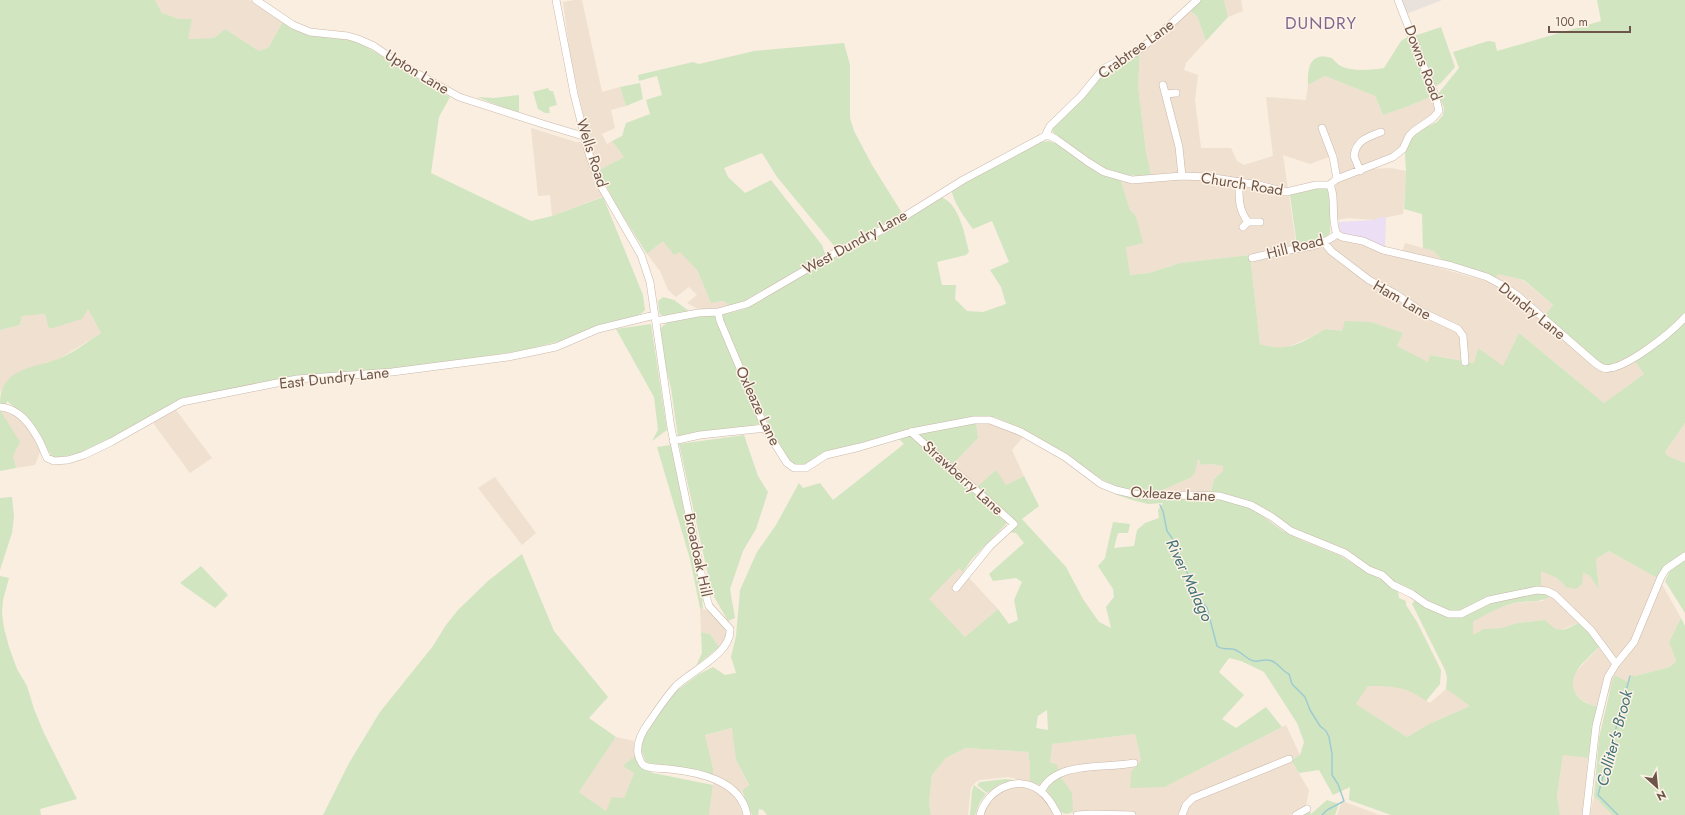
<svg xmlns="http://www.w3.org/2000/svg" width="1685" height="815" font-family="Jost,sans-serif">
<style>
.residential{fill:#f0e0d0}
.industrial{fill:#e8e1dc}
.education{fill:#ebdef5}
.green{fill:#d1e5c1;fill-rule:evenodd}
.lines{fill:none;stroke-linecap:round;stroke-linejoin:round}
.stream{stroke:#9fccd1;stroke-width:1.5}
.minor-casing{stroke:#cbb8ab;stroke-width:8}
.minor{stroke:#fff;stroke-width:7}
.labels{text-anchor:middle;stroke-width:3;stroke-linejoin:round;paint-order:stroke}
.street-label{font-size:15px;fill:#6e554a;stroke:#fdf3e6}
.water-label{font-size:16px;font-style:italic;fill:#437379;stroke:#fdf3e6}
.quarter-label{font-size:17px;letter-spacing:1px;fill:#806690;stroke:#fdf3e6}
</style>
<rect width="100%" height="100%" fill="#f9eee0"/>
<path class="residential" d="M155,0H249L257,3L283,21L269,47L259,51L225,29L214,38L188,39L179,19L162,13Z
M574,0H582L602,92L620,87L626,106L611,110L615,128L602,134L607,144L612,141L624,157L593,173L604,196L552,216L550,195L538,196L531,128L576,142H590L571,62L563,2Z
M1224,0H1241L1243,11L1228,17Z
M1190,11L1197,16L1206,41L1186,63L1184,70L1198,75L1195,100L1201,148H1231L1237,161L1244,165L1273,156L1266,97L1306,100L1308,85L1325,76L1375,96L1383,115L1409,106L1430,97L1436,109V113L1409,134L1401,144L1400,149L1371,169L1391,168L1406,171L1403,214L1374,220L1348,218L1337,220L1335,211L1334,187L1342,180L1339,170L1337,154L1310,164L1283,155L1297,250L1328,247L1331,240L1339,238L1366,244L1386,253L1493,283L1497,273L1523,280L1553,305L1540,321L1595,366L1634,360L1644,374L1604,403L1519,333L1503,367L1478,348L1474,363L1431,355L1428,363L1397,346L1403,333L1342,331L1325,329L1311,337L1285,348H1274L1260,344L1250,255L1180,263L1149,273L1130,275L1126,246L1142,243L1136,216L1130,210L1121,181L1134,183L1152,181L1146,152L1138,86L1140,52Z
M663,241L680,251L697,270L711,303L722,301L726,302L729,307L700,310L687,303L697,295L689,287L676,297L668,290L660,271L647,254Z
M1405,243L1434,251L1442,260L1402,252Z
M88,309L101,333L59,359L44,363L1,390L0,394V330L20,325L22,316L45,314L50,329Z
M0,410H9L17,416L33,434L38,443L40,452L35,465L16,468Z
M176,410L212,458L190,473L153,423L167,414Z
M976,422H989L1014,431L1023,437L1012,450L1024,476L1006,485L977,487L952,465L978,438Z
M1685,423V463L1668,456L1665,452Z
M1197,459L1201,465L1210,464L1223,466V471L1214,479L1211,492L1156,493L1190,478Z
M495,477L536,533L522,545L478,488Z
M1609,551L1659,579L1681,618L1669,642L1676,661L1670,667L1635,676L1632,675L1628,682L1615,675L1604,706L1591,705L1579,698L1572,688L1573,675L1600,646L1578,623L1561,630L1554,629L1545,620L1517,623L1502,628L1483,629L1473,635V622L1489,611L1515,603L1543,601L1547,593L1541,587V570L1557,578L1566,587L1582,573L1590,576L1599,588L1596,559Z
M959,567L998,609L965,637L928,599Z
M700,608L709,611L724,626L727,637L719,647L710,634L701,632Z
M1368,686H1394L1415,693L1430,703L1446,689L1470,706L1429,724L1407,737L1356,704Z
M1286,725L1300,755L1291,760L1309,790L1306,806L1290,815H1074L1060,776L1050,763L1051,744L1135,734L1141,760L1131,772L1165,787Z
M733,728L736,760L749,786L734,797L738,802L743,815H709L713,785V768L705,735Z
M616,737L634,741L636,755L634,773L624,798L606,811L579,792Z
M966,748L1029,752L1028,759L1030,760V782L1008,777L980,780L976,782L971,788L968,815H931L929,802L932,775L946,758Z
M1563,755L1588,758L1583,815H1560L1557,795Z
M1015,787L1026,788L1041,795L1047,802L1053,815H983L985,809L993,798L1003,791Z
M1594,796L1612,815H1590Z
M1342,801L1380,815H1337Z"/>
<path class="industrial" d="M1401,0H1442L1406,14Z"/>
<path class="education" d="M1382,217H1386L1385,247L1346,234L1341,232L1339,226V222L1374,220Z"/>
<path class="green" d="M0,0H155L162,13L179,19H192L188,39L214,38L225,29L259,51L269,47L283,21L359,42L434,89L450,97L439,117L431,173L531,221L552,216L603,197L643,295L645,310L642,313L636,316L594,327L565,340L520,351L389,370L304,375L181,399L117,436L79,454L54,458C49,453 47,448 43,442C33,427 21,412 7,401L6,405L0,404C0,368 33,368 58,359C72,354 88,341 101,333L88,309L82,319L49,329L45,314L22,316L20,325L0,330Z
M1201,0H1224L1228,17L1206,41L1197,16L1190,11Z
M1597,0H1685V314C1665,336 1637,356 1608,365H1603L1544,316L1553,305L1524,280L1498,274L1496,278L1442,260L1434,251L1423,248L1422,214L1404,209L1406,171L1405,153L1406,147L1416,132L1437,122L1443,115L1444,108L1438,94L1459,68L1453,52L1488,41L1495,42L1497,51L1601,21Z
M1441,27L1455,67L1441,83L1436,86L1414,36Z
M1409,36L1429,89L1430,97L1409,106L1383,115L1375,96L1325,76L1308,85C1308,76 1307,60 1319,57C1322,56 1328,57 1332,58C1334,60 1336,63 1339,65C1349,72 1373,70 1384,68L1401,41Z
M844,43L850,65V118L854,131L872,165L902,213C895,218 883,223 879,229L841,246L835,247L777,177L762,153L724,168L728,177L745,193L771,180L822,245L825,254L743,302L729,307L726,302L722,301L711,303L697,270L680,252L674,255L663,241L647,254L614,202L599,170L624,157L612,141L622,136L626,123L650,114L646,100L662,95L657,76L639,81L638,75L693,62L699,64L754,51Z
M1140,52L1138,86L1146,152L1151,175C1115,179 1095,165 1069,144C1063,140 1055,136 1052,130L1053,126L1102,74C1113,65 1128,61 1140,52Z
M640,83L643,99L626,106L620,87Z
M548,88L550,91H553L557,105L549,107L550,113H545L538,109L533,92Z
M519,95V114L477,97L494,98Z
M1049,141L1057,144L1096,171L1121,181L1130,210L1136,216L1143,243L1126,247L1130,275L1149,273L1180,263L1250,255L1260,344C1287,353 1302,343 1325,329L1342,331L1345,321L1371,322L1403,333L1397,346L1428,362L1430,355L1474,363L1478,348L1503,366L1519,333L1604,403L1644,374L1634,360L1662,343L1685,322V423L1665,452L1668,456L1685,463V554C1669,562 1665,561 1659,579L1609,551L1596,559L1599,589L1590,576L1583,573L1582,584L1576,589L1566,587L1557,578L1541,571V587L1460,611C1438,611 1429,600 1412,590C1407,587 1400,585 1395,583L1293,529L1275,515L1211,492L1214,479L1223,471V466L1210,464L1201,465L1198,459L1195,473L1190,478L1156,493L1138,491L1121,488L1105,481L1021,429L995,417H980L911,429L800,467L788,463C764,418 745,372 725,326L721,315L745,309L806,272L889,229L941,197C959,203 965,235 969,252L966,255L937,262L942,285H956L955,299L967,311L983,312L1006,304L1001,287L990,270L1009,262L992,221L973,229C967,221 951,199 952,190L978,174L1041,142Z
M1324,186L1330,191V233C1323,243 1308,243 1297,246L1290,195Z
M663,297L674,300L689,311L667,316L661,315L659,312L658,301Z
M714,314L717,316L762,425L678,437L671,388L661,348L660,329C672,314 696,316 714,314Z
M651,324L667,430L652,441L658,430L654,397L616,329Z
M0,410L20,442L13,456L16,468L0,471Z
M976,422L978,438L952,465L915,433Z
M910,434L962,483L1008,522L972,559L963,572L959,568L929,599L965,637L998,609L1009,624L1018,620L1014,600L1022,582L1016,578L993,581L989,574L1024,543L1016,533L1007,532L1017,524L977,487L996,470L1006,485L1024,476L1039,506L1022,519L1066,567L1083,599L1099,622L1111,628L1106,607L1114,597L1113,589L1098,566L1105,558L1113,522L1130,524L1128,533H1118L1114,548L1134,546L1137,530L1145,523L1159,518L1158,510L1163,503L1148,504L1132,500L1114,494L1147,498L1219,499L1251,508L1283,531L1301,540L1339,555L1368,573L1388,583L1393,589L1398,591L1399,598L1406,601V605L1417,622L1441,670L1440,684L1426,701C1405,686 1393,686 1368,686L1356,704L1407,737L1429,724L1470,706L1446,689L1447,677L1445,670L1412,604L1415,600L1463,616L1473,612L1490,602L1536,593H1547L1551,596C1538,604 1528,600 1514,603C1499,607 1486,614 1473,622V635L1483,629L1502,628L1517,623L1545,620C1558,633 1562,632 1578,623L1589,632L1600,646C1588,659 1564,675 1576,694C1580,701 1589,705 1597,706L1588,758L1563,755L1557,795L1560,815H1391L1349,800L1350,787L1333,795L1319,770L1299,773L1291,760L1300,755L1304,742L1297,723L1264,672L1241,661L1229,658L1219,672L1244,695L1222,719L1236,728L1266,707L1282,727L1165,787L1130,788L1131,772L1141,760L1135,734L1052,744L1050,763L1057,764L1058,770L1040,785L1030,782V760L1028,759L1029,752L966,748L946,758L932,775L929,802L931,815H767L763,810L759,809L758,815H752L742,791L749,785L736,760L732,728L705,735L713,768V776L658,764L647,765L640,747L641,739L672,694L699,674L713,667L725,675L736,673L731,657L736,636L740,590L757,552L776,525L799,483L803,488L820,483L833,500L904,444L898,438ZM1047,710L1048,730L1036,728L1038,716Z
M744,435L758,476L768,492L756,529L743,551L730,589L735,618L728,621L712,593L679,444Z
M671,445L702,596L703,609L700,608L690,559L657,447Z
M12,497L14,517L12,533L0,570V498Z
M522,554L554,631L608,697L589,718L616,737L579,792L606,811L612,797L624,798L634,773L623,766L636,755C639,766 643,769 653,773L713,785L709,815H323L349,763L380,712L433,646L446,625L458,610L488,581Z
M1685,559V613L1665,581L1670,571Z
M201,566L228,595L215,608L180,583Z
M0,576L9,578L3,600L2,614L4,628L9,647L17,669L27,686L34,709L44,733L77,799L40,809L41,815H0Z
M1681,618L1685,626V815H1612L1594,796L1599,738L1612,682L1615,675L1628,682L1632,675L1635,676L1670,667L1676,661L1669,642Z
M701,632L710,634L719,647L696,666L702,653Z
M1060,776L1072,793L1073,812L1066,814L1061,812L1046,789Z
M1006,779L1020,781L1000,784L987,793L977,785L980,782Z
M974,785L986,794L980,802L975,815H970L972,791Z
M1327,800L1339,804L1335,815H1301L1309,809L1311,814Z"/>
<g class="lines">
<path class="stream" d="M1160,505L1163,511L1167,531L1172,538L1187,572L1193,591L1207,608L1217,646C1222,650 1226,648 1232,649C1241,650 1245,659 1254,661C1260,662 1265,658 1272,661C1279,664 1282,671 1289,674L1292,684L1305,697L1310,710L1320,726L1326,731L1329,737L1332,754V775L1338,784L1344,801L1327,810L1322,815
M1618,815L1598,795L1630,676"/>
<defs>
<path id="minor" d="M256,0L293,25L310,32L348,36L358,39L374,46L397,62L459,97L543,124L583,136
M556,0L574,94L589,154L601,186L641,255L650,282L671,428L705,592L709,606L730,629C732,653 691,671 676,686C666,697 658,709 650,721C643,730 636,741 638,754C639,758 641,764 645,766C651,769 663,768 669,769C698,772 741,780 747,815
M1163,85L1179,147L1182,176
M1166,94L1176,93
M1322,128L1333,157L1337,179
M1045,136L1050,126L1081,96L1103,69L1133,54L1160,34L1197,0
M1360,171L1354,156C1356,140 1368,137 1381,132
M1239,181C1239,197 1238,209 1248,222
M1329,185L1337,179L1393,157L1403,149L1409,136L1414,131L1433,118L1439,111L1436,98L1398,0
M1243,227L1248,222H1260
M1337,234L1342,237L1363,241L1383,250L1452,266L1487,277L1500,284L1518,296L1595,363C1597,364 1600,367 1603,368C1622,373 1673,331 1685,317
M1324,242L1331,251L1369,280L1394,293L1422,312L1458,329L1463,336L1465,362
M1252,258C1260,256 1269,254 1277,252C1298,248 1320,248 1337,234
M718,312L720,321L766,430L787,463L794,468H806L826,455L860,447L911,432L974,420H990L1021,432L1065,457L1101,484L1116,490L1133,494L1151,496L1194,495L1220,496L1251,505L1272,517L1291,531L1345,553L1369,570L1382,575L1393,585L1412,594L1426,604L1449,614H1461L1489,600L1537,590L1547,591L1555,595L1591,630L1616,664
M656,321L698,313L718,312L747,304L831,255L886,228L963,180L1045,136H1050L1056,139L1088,162L1104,172L1132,180L1182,176L1208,177L1259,185L1286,192L1316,185H1329C1337,193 1330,221 1337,234
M0,407C16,408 28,421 36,435C41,442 43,450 47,458L54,461L68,460L84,455L111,442L182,402L297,379L392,372L508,357L556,347L598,329L655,315
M911,432L1014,524L990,546L956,588
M673,441L700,435L765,428
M1041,791C1057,760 1105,769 1134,763
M980,815C987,790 1016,774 1039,790C1048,796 1053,806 1058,815
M1077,815L1092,814L1132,815
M1182,815L1186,805L1193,798L1289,759
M1296,815L1307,809
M1586,815L1596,726L1608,677L1616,664L1634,642L1661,577L1666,569L1685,556"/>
</defs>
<use href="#minor" class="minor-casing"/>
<use href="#minor" class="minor"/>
</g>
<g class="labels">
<g class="street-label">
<text transform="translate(1136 49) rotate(-36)" y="5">Crabtree Lane</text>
<text transform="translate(1423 63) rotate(69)" y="5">Downs Road</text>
<text transform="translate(417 72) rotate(31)" y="5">Upton Lane</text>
<text transform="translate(592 153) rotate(72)" y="5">Wells Road</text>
<text transform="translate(1242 184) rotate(9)" y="5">Church Road</text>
<text transform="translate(855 242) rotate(-29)" y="5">West Dundry Lane</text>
<text transform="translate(1295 247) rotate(-14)" y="5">Hill Road</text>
<text transform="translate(1402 300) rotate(30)" y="5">Ham Lane</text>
<text transform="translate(1532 311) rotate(39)" y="5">Dundry Lane</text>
<text transform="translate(334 378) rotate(-6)" y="5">East Dundry Lane</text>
<text transform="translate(758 406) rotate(65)" y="5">Oxleaze Lane</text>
<text transform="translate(963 478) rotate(42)" y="5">Strawberry Lane</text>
<text transform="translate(1173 494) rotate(3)" y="5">Oxleaze Lane</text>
<text transform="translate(698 555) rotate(78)" y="5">Broadoak Hill</text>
</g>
<g class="water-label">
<text transform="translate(1190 580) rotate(65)" y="6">River Malago</text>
<text transform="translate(1614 738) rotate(-75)" y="6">Colliter's Brook</text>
</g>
<g class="quarter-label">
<text x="1321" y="29">DUNDRY</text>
</g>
</g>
<g transform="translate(1657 787) rotate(153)" stroke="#fdf3e6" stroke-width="3" paint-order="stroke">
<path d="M0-3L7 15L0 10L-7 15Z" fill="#6e554a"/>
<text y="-6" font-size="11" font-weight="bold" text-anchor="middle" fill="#6e554a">N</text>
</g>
<path d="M1549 26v6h81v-6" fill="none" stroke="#6e554a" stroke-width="2"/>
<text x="1555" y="26" font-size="12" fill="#6e554a" stroke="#fdf3e6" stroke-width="3" paint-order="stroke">100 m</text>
</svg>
